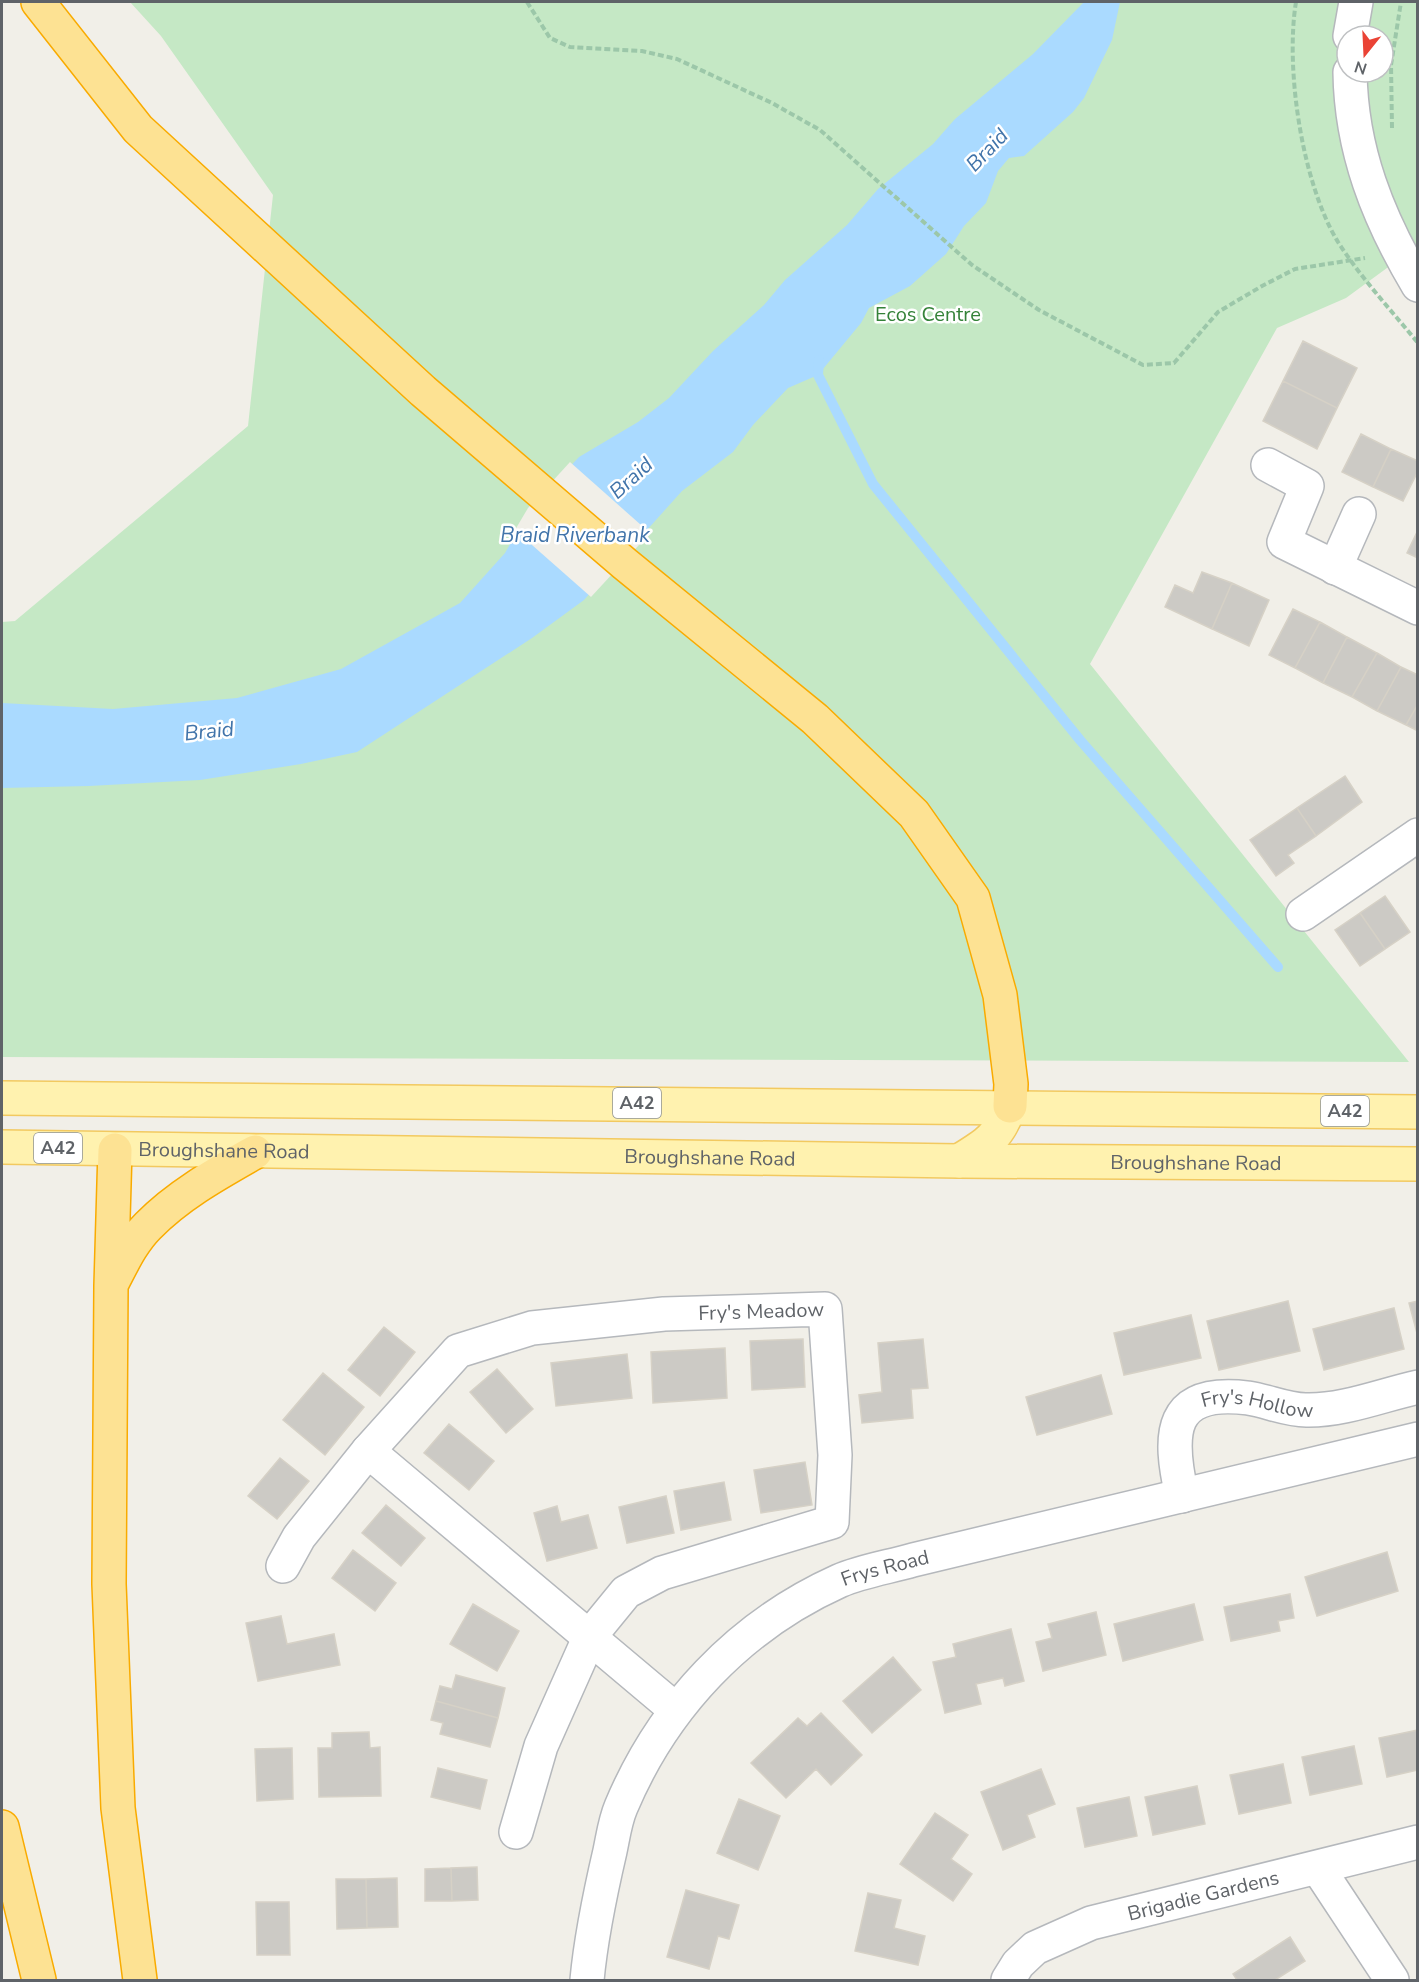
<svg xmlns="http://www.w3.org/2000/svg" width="1419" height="1982" font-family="'Nunito Sans',sans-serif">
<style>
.green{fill:#c5e8c5;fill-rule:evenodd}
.water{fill:#aadaff}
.pier{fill:#f1efe8}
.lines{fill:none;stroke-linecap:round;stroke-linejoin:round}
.stream{stroke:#aadaff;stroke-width:10}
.building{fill:#cccac5;stroke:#d6d1c6;stroke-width:1.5}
.minor-casing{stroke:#b5b8bc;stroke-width:36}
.major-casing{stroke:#f2c960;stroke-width:36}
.highway-casing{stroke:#f9ab00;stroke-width:36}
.path{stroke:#9cc7a9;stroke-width:4;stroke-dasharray:6 3;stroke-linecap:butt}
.minor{stroke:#fff;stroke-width:33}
.major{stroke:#fff2af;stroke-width:33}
.highway{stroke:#fde293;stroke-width:33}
.labels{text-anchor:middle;stroke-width:5;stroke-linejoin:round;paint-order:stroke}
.shield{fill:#fff;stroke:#8f9295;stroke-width:1.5}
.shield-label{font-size:18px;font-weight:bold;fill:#5f6368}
.park-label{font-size:20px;fill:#348238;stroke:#fff}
.street-label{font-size:20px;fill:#5f6368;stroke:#fff}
.water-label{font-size:21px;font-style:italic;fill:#4174aa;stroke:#fff}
</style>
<rect width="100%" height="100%" fill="#f1efe8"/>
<path class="green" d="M130,2H1417V246L1346,298L1277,328L1090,664L1409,1062L2,1057V622L15,621L248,426L273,195L161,36ZM1347,36H1383V72H1347Z"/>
<path class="water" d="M1084,2H1120L1112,40L1084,98L1073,112L1024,156L1009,158L998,171L986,203L964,226L946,254L910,286L869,308L861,323L818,375L788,388L753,425L733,452L682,491L584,600L532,638L357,752L301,764L200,780L89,786L2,788V703L113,709L237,698L341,669L460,603L505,553L530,509L579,457L638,422L669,398L713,351L764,305L785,280L847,225L878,189L933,144L955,119L1033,54Z"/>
<path class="pier" d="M570,462L650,533L591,597L515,530L528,508Z"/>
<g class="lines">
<path class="stream" d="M819,360L818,375L873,484L1080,740L1278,967"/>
</g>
<path class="building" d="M1303,341L1357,368L1337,408L1283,381Z
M1283,381L1337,408L1317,449L1263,421Z
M1361,434L1391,449L1373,487L1342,472Z
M1391,449L1418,461V471L1403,501L1373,487Z
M1418,530V558L1407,553Z
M1202,572L1232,583L1212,629L1165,607L1175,585L1193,593Z
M1232,583L1269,600L1249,646L1212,629Z
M1293,609L1320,622L1295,668L1269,655Z
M1320,622L1347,637L1323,683L1295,668Z
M1347,637L1377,653L1352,697L1323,683Z
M1377,653L1401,667L1377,711L1352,697Z
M1401,667L1418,675V704L1406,725L1377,711Z
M1418,704V731L1406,725Z
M1345,776L1362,802L1316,836L1297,808Z
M1297,808L1316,836L1288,855L1294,863L1276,876L1250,840Z
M1385,896L1410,932L1385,949L1360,913Z
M1360,913L1385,949L1360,966L1335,930Z
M1288,1301L1300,1351L1219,1370L1207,1321Z
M1418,1301V1337L1409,1303Z
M1394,1308L1404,1349L1324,1370L1313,1329Z
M1191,1315L1201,1358L1124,1375L1114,1333Z
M384,1327L415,1352L380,1396L348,1370Z
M803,1339L805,1387L752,1390L750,1341Z
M923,1339L928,1388L911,1389L913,1418L862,1423L859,1395L882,1392L878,1343Z
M725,1348L727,1398L653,1403L651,1352Z
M627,1354L632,1398L556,1406L551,1363Z
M497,1369L533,1409L506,1433L470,1392Z
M323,1373L364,1407L325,1455L283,1420Z
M1101,1375L1112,1414L1037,1435L1026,1397Z
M449,1424L494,1461L469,1490L424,1453Z
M280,1458L309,1481L277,1519L248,1496Z
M805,1462L812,1505L761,1513L754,1470Z
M724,1482L731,1520L681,1530L674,1491Z
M666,1496L674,1533L627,1543L619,1507Z
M386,1505L425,1538L401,1566L362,1533Z
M557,1506L561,1522L588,1515L597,1548L547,1561L534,1513Z
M353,1550L396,1583L375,1611L332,1578Z
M1387,1552L1398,1591L1317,1616L1305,1577Z
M1290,1594L1294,1618L1278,1621L1280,1631L1231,1641L1224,1607Z
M473,1604L519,1631L497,1671L450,1644Z
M1194,1604L1203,1640L1123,1661L1114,1624Z
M1096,1612L1106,1655L1043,1671L1036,1642L1052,1638L1048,1624Z
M281,1616L287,1644L334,1634L340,1665L258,1681L246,1623Z
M1011,1629L1024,1681L1005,1686L1003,1678L976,1684L981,1704L945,1713L933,1662L956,1657L953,1644Z
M893,1657L921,1690L872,1733L843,1701Z
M456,1675L505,1688L498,1718L436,1701L440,1686L452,1689Z
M436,1701L498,1718L490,1747L440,1734L443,1723L431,1720Z
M821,1713L862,1755L831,1785L816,1769L786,1798L751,1763L798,1718L807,1726Z
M1418,1730V1770L1387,1777L1379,1738Z
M369,1732L370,1748L380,1747L381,1796L319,1797L318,1748H332V1733Z
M1354,1746L1362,1784L1310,1795L1302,1757Z
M292,1748L293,1799L257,1801L255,1749Z
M1283,1764L1291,1803L1239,1814L1230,1775Z
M438,1768L487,1780L480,1809L431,1797Z
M1041,1769L1055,1804L1027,1815L1035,1837L1003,1850L981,1792Z
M1197,1786L1205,1824L1153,1835L1145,1797Z
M1129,1797L1137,1836L1085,1847L1077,1808Z
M739,1799L780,1816L758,1870L717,1853Z
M935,1813L968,1835L951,1859L972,1874L953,1901L900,1864Z
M477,1867L478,1900L452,1901L451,1868Z
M451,1868L452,1901H425V1869Z
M397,1878L398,1927L367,1928L366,1879Z
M336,1879H366L367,1928L337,1929Z
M686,1890L739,1905L729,1939L718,1936L709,1969L667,1957Z
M868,1893L901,1900L894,1928L925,1936L918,1965L855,1951Z
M256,1902H289L290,1955H257Z
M1290,1937L1305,1961L1275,1980H1237L1233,1974Z"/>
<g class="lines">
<defs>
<g id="minor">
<path d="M1350,36L1356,2"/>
<path d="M1350,72C1351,150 1378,218 1418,285"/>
<path d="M1268,465L1307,486L1284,542L1418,608"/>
<path d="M1335,568L1359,514"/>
<path d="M1303,914L1418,835"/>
<path id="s1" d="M368,1451L458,1351L532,1328L664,1314L825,1309L835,1455L832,1522L662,1573L626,1592L590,1636L541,1746L516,1832"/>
<path id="s2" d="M1182,1496C1168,1434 1168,1388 1248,1398C1268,1401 1286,1410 1306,1410C1343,1411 1382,1395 1418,1387"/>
<path d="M283,1566L299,1537L368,1451L676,1710"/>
<path d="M1318,1868L1392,1980"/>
<path id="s3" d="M587,1980C591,1937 600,1894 610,1851C613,1837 615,1821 621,1807C663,1707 739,1626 839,1581C862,1571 889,1567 913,1560L1418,1439"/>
<path id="s4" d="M1008,1980L1018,1964L1035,1948L1091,1923L1418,1842"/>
</g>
<g id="major">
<path d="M2,1098L1418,1112"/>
<path id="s5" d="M2,1147L959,1161L1418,1164"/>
<path d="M959,1161C987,1144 998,1138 1010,1106"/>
</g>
<path id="highway" d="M38,2L138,129L423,391L625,564L815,719L914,814L973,898L1000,995L1011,1084L1010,1106
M115,1150L111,1286L109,1584L118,1808L140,1980
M113,1281C123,1262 132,1242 148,1226C178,1195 218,1173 255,1152
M2,1827L39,1980"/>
</defs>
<use href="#minor" class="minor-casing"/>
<use href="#major" class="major-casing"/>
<use href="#highway" class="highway-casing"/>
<path class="path" d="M527,2L550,38L570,47L642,51L677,59L772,103L820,130L972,265L1039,310L1143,365L1174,363L1218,312L1262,286L1295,269L1365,258
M1296,2C1285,69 1302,183 1338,242C1361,278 1391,310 1418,343
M1392,128L1391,65L1401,2"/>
<use href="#minor" class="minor"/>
<use href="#major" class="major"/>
<use href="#highway" class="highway"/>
</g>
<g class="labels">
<g class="shield">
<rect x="613" y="1088" width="48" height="30" rx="4.5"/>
<rect x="1321" y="1096" width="48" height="30" rx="4.5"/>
<rect x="34" y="1133" width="48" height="30" rx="4.5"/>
</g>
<g class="shield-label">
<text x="637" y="1109">A42</text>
<text x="1345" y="1117">A42</text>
<text x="58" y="1154">A42</text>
</g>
<g class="park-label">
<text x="928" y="321">Ecos Centre</text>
</g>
<g class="street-label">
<text dy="7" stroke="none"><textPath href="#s5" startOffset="222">Broughshane Road</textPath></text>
<text dy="7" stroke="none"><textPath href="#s5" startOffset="708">Broughshane Road</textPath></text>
<text dy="7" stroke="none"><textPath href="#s5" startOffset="1194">Broughshane Road</textPath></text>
<text dy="7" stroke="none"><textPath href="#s1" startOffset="442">Fry's Meadow</textPath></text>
<text dy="7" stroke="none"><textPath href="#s2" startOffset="164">Fry's Hollow</textPath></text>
<text dy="7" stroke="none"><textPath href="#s3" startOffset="546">Frys Road</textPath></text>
<text dy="7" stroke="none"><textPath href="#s4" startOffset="219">Brigadie Gardens</textPath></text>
</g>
<g class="water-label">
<text transform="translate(987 150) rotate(-46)" y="7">Braid</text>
<text transform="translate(631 478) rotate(-42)" y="7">Braid</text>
<text x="575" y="542">Braid Riverbank</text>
<text transform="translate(209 731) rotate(-6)" y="7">Braid</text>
</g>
</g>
<rect width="1419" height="1982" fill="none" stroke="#5f6368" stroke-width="6"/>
<g transform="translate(1365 54) rotate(198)"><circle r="28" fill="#ffffff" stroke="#bfc1c3" stroke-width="1.5"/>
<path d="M0-4.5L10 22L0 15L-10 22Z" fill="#ea4335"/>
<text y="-9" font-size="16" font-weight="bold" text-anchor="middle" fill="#5f6368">N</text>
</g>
</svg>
